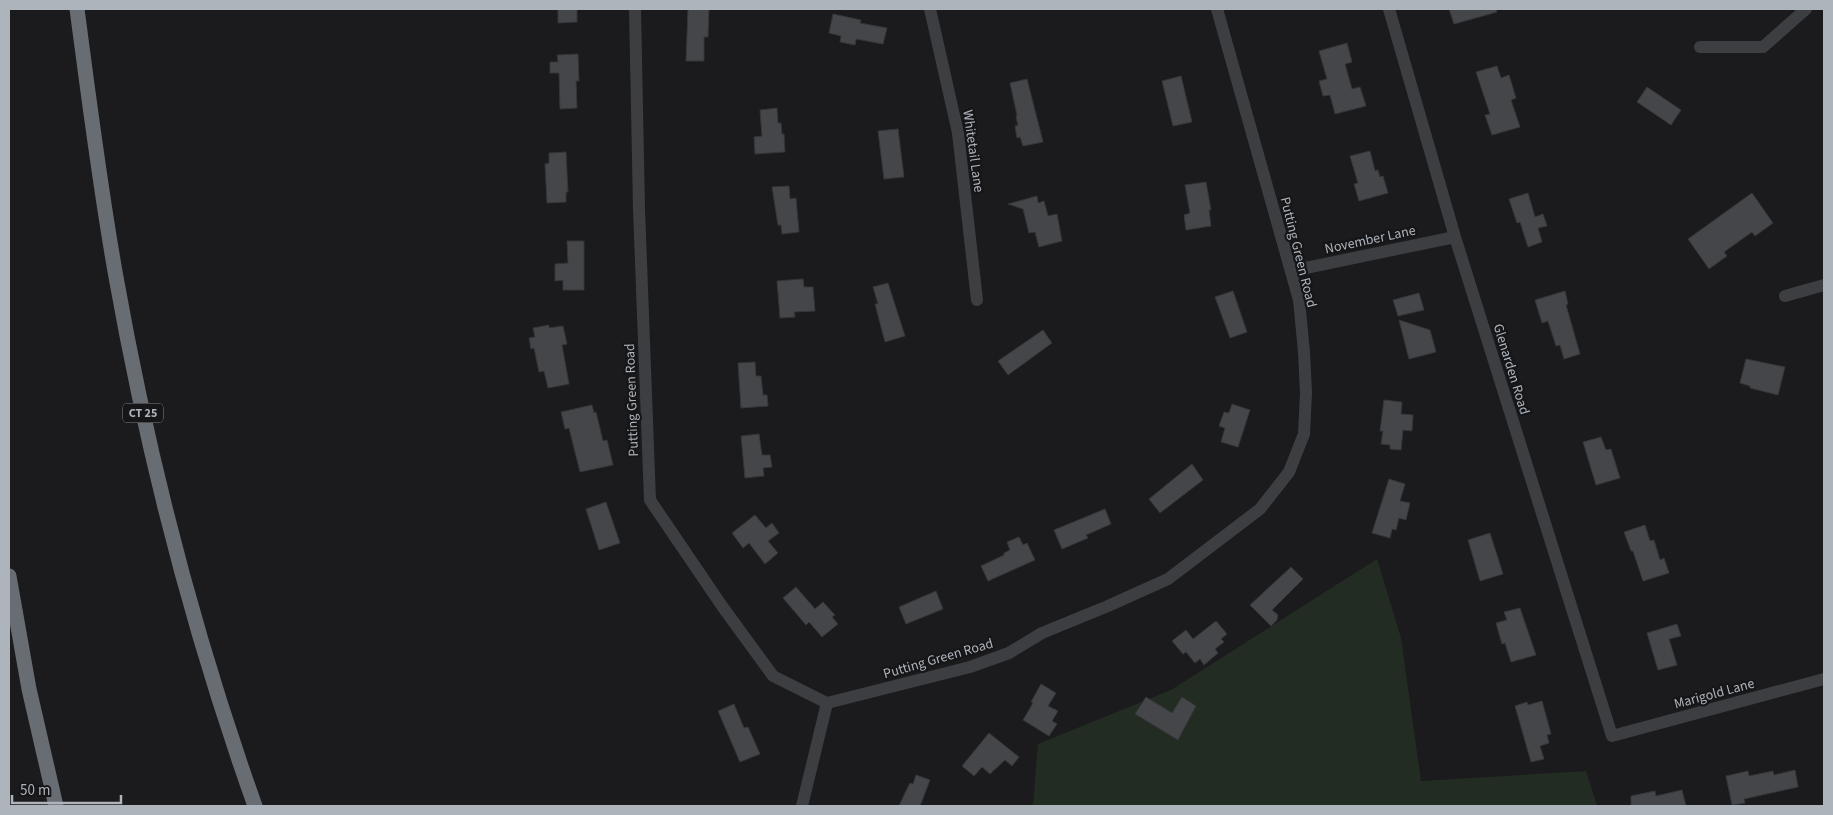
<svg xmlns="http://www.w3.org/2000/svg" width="1833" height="815" font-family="'Source Sans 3',sans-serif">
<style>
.green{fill:#232c23}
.building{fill:#45464a;stroke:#353639}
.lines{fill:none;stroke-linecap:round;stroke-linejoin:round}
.street{stroke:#3c3e42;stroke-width:12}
.highway{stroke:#686d73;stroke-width:15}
.labels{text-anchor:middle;stroke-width:4.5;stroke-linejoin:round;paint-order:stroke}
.shield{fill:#161618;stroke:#80858b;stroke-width:1}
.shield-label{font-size:12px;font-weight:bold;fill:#aeb4bc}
.street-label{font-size:14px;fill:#aeb4bc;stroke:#161618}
</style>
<rect width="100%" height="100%" fill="#1b1b1d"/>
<path class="green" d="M1377,559L1401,638L1421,781L1586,771L1597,806H1033L1038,744L1171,690Z"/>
<path class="building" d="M558,9H577V22L558,23Z
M688,9H709L708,37H704V61H686Z
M1449,9H1496L1497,12L1454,24Z
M833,14L861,20L860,23L887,28L883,44L856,39L855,45L840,42L841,36L829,33Z
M1347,43L1352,62L1345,64L1352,89L1360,87L1366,106L1335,114L1330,95L1323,96L1319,81L1327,79L1319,51Z
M578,54L579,81H576L577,108L560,109L559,73H550V62H558L557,55Z
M1497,66L1501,78L1509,75L1516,98L1511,100L1520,127L1492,135L1485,115L1490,114L1476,72Z
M1181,76L1192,122L1173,126L1162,81Z
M1027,79L1043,142L1023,146L1020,137L1017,138L1015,126L1018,125L1016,117L1017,115L1010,83Z
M1647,87L1681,110L1671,125L1637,102Z
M777,108L778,123H781L782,134H784L785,152L755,154L754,137L762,136L760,110Z
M898,129L904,177L884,179L878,131Z
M1370,151L1375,171L1378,170L1380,177L1383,176L1388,193L1359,201L1354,184L1358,183L1350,156Z
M566,152L568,192H566V202L547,203L545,164L549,163V153Z
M1206,182L1211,210H1209L1211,226L1186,230L1184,215L1190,213L1185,185Z
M789,186L790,199L796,198L799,232L782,234L781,225H778L772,187Z
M1528,193L1535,217L1543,214L1547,226L1538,228L1542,242L1528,247L1520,222L1517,223L1509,199Z
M1752,193L1773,223L1755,236L1752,232L1724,252L1727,256L1709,269L1688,239Z
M1037,196L1038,203L1044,201L1048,216L1057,214L1062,241L1039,247L1035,232L1029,233L1023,209L1008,204Z
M567,241H584V290H563V280L555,281V264L568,263Z
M803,279L804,287H813L815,311L794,312L795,317L780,318L777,281Z
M888,283L905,336L885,342L875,304H878L873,287Z
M1233,291L1247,332L1230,338L1215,297Z
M1565,291L1568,304L1566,305L1580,354L1564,359L1560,345L1556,346L1548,321L1542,323L1535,300Z
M1419,293L1424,310L1398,316L1393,300Z
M1399,320L1430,330L1436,352L1409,359Z
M549,325V328L563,326L567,344L562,345L569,384L548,388L544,371L539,372L534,348L531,349L529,338L535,337L533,328Z
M1043,330L1052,343L1008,375L998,361Z
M1746,359L1785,367L1778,395L1750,388V386L1740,383Z
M755,362L756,376H761L763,395H767L768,406L741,408L738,363Z
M1384,400L1402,402L1401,414L1413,415L1412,431L1403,430L1401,450L1390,449V445L1381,444L1383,431H1380Z
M1232,404L1250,410L1238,447L1221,442L1225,428L1219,426L1224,412L1229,413Z
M592,405L594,413L596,412L603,441L607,440L613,465L580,472L569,428L565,429L561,412Z
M759,434L762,455H770L772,467L763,468L764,476L745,478L741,436Z
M1601,437L1606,450L1611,449L1620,478L1596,485L1583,442Z
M1192,464L1203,480L1160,513L1149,499Z
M1389,479L1405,484L1400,501L1410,503L1406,520L1399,518L1396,530L1392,529L1390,538L1372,533Z
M606,502L620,543L599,550L586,509Z
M1105,509L1111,524L1086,535L1088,538L1062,549L1054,530Z
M755,515L766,528L772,523L779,533L768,541L778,553L765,564L749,543L743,548L732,533Z
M1645,525L1650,541L1654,540L1660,560L1664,558L1669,573L1643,581L1633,551H1631L1624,532Z
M1490,533L1503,574L1480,581L1468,540Z
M1019,537L1023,545L1027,543L1035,560L988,581L981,566L1004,555V553L1010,550L1007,542Z
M1291,567L1303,579L1272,610L1278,615L1277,620L1271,626L1250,605Z
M796,587L815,609L823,602L835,615L832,617L838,624L822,637L809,622L806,625L783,598Z
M936,591L943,609L906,624L899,607Z
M1520,608L1536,655L1511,662L1505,643L1502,644L1496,623L1507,620L1504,612Z
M1216,621L1227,634L1221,639L1224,642L1215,649L1218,653L1204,665L1200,659L1195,663L1186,652L1183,654L1172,641L1186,630L1193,639Z
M1677,624L1681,636L1669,639L1677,665L1658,670L1647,633Z
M1041,684L1056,693L1048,706L1058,711L1052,721L1057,724L1049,736L1023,720L1033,703L1031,702Z
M1146,697L1172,713L1182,697L1196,706L1178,740L1135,714Z
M1542,701L1551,734L1547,735L1549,743L1540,746L1544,759L1531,762L1515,706L1527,702L1528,705Z
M734,704L744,728L748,727L760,754L740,762L718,711Z
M989,733L1019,757L1012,766L1005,760L990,774L982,767L974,776L962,766Z
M1795,770L1798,787L1744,799L1745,803L1732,805L1726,776L1748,771L1749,776L1773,771L1774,775Z
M916,775L930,780L920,806H899L905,793L910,783L913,784Z
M1682,790L1686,806H1631V796L1655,791L1656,796Z"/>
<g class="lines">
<path class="street" d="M635,9L639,209L650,500L722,606L773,676L827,703L970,667L1009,653L1042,633L1108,606L1168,579L1260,509L1289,472L1304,434L1306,393L1304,352L1299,300L1217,9
M930,9L958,133L977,300
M1389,9L1455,237L1612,736L1824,679
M1700,47H1763L1806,9
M1291,271L1455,237
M1785,296L1824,285
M802,806L827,703"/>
<path class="highway" d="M77,9C89,99 100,188 116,277C148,457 194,635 255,806
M9,576L29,689L56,806"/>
</g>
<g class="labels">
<rect class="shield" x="123" y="403.5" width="40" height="19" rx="4"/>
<g class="shield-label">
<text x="143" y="417">CT 25</text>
</g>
<g class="street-label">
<text transform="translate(974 151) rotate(82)" y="5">Whitetail Lane</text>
<text transform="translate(1370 239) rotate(-12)" y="5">November Lane</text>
<text transform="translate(1299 252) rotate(76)" y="5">Putting Green Road</text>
<text transform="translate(1512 369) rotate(73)" y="5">Glenarden Road</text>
<text transform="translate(631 400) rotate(-92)" y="5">Putting Green Road</text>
<text transform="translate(938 658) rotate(-16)" y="5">Putting Green Road</text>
<text transform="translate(1714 693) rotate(-15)" y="5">Marigold Lane</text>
</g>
</g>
<rect width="1833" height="815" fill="none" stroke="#aeb4bc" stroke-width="20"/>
<path d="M12 795v8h109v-8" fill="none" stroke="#aeb4bc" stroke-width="2.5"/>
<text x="20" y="795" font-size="15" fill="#aeb4bc" stroke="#161618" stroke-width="4" paint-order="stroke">50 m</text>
</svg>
